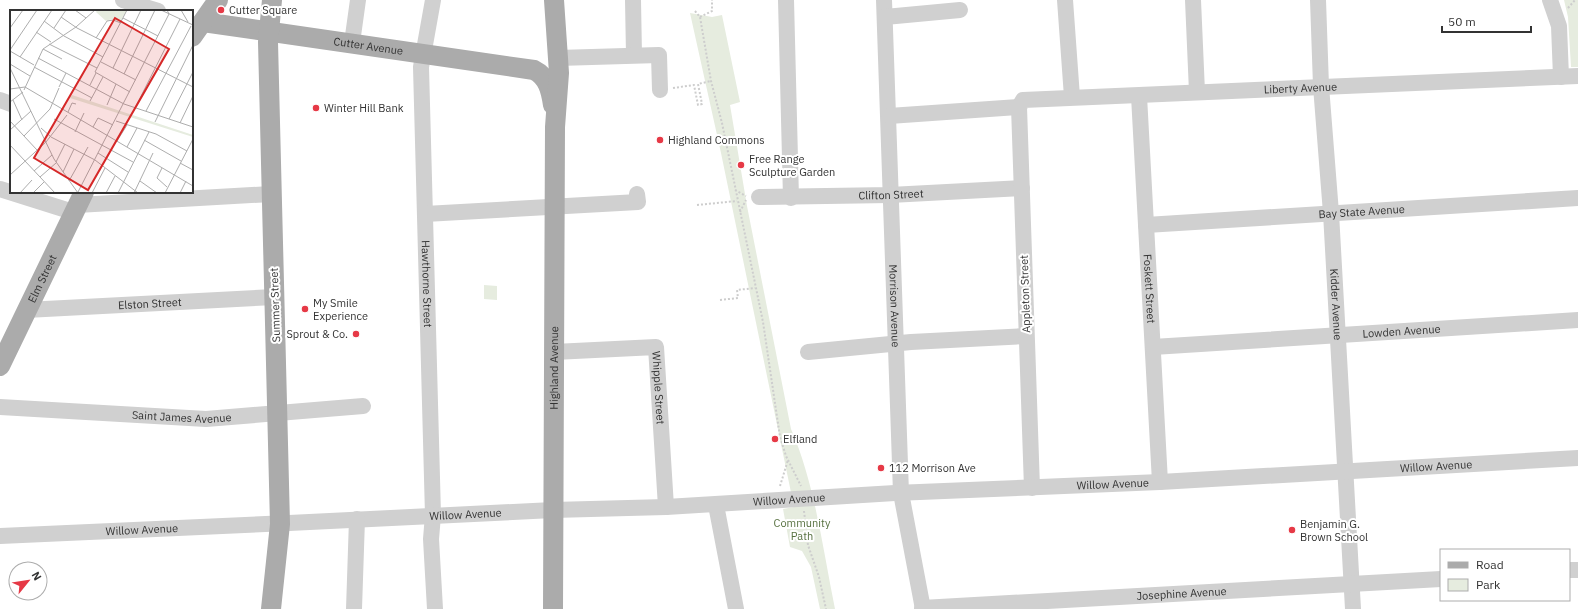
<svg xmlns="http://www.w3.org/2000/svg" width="1578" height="609" font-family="'IBM Plex Sans',sans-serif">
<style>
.green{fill:#e6ecdf}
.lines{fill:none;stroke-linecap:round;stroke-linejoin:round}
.path{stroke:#cdcdcd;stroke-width:2;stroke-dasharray:2 2;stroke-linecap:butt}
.minor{stroke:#d0d0d0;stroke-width:16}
.major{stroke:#ababab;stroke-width:20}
.poi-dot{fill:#e63946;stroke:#fff;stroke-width:1.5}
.labels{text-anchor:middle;stroke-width:4;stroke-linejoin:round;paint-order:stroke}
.poi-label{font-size:11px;fill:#333;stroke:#fff;text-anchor:start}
.street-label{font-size:11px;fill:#333;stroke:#fff}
.park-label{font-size:11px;fill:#56703f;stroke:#fff}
.inset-road{fill:none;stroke:#adadad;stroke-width:1}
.view{fill:#d62828;fill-opacity:0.15;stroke:#d62828;stroke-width:2}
.inset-edge{fill:none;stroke:#333;stroke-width:2}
</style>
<rect width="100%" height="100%" fill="#fff"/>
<path class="green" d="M1564,0H1578V67H1571L1568,17Z
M690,13L712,17L722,15L740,102L730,105L747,206L791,429C815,484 823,550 835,609H820L811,567L802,551L790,547L783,509L794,507L721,153Z
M484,285L497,286V300L484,299Z"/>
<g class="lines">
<path class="path" d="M1568,8L1575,0
M695,11L700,17L711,81L722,123L763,322L780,437L786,456L801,486
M700,17L712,11V0
M673,88L694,85L698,105L702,104L698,84L711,81
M735,190L746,196
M697,205L737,201
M740,212L746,200
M720,300L738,298L737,290L755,288
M780,486L788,460
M804,511L808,545L819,577L826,609"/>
<g class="minor">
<path d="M123,0L158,11"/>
<path id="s1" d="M433,0L421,67L433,515L431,539L435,609"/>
<path d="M633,0L634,55"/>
<path d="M786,0L791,198"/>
<path id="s2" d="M884,0L901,493L923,609"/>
<path d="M1065,0L1072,97"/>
<path d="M1193,0L1197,92"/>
<path id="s3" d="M1318,0L1321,86L1331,213L1353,609"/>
<path d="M1550,0L1559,26L1561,77"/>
<path d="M885,17L960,10"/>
<path d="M352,43L358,0"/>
<path d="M558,58L659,55L660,90"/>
<path id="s4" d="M1139,96L1160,482"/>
<path d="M0,100L11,104"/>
<path d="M889,116L1019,107"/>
<path d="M0,189L73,212"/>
<path id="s5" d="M759,197L890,195L1022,188"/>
<path d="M77,205L271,194"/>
<path d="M425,214L638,202L637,194"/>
<path id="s6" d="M1146,225L1578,198"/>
<path id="s7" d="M26,310L274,297"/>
<path id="s8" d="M1153,347L1578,320"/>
<path id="s9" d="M554,352L656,347L666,507"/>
<path d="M808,352L911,342L1026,336"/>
<path id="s10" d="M0,407L206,419L363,406"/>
<path id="s11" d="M1032,488L1019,107L1023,100L1578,76"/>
<path d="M716,505L736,609"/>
<path id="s12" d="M0,536L289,523L553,510L666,507L895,493L1160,482L1578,458"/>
<path d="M1569,570H1578"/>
<path id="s13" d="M922,608L1441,579"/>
<path d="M354,609L357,519"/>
</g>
<g class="major">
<path id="s14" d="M203,22L534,70C548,77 551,91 553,105"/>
<path d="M192,37L218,0"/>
<path id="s15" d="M0,366L84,192"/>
<path d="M271,609L280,524L268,42L272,0"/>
<path id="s16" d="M553,609L555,127L559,73L554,0"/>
</g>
</g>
<g class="poi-dot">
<circle cx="221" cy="10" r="4"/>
<circle cx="316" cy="108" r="4"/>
<circle cx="660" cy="140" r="4"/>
<circle cx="741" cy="165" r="4"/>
<circle cx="305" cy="309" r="4"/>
<circle cx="356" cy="334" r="4"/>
<circle cx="775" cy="439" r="4"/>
<circle cx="881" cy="468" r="4"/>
<circle cx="1292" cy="530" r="4"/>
</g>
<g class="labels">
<g class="poi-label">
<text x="229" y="14">Cutter Square</text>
<text x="324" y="112">Winter Hill Bank</text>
<text x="668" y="144">Highland Commons</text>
<text x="749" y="163">Free Range<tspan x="749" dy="13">Sculpture Garden</tspan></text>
<text x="313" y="307">My Smile<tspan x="313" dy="13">Experience</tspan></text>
<text x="348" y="338" text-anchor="end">Sprout &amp; Co.</text>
<text x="783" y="443">Elfland</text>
<text x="889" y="472">112 Morrison Ave</text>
<text x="1300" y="528">Benjamin G.<tspan x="1300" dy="13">Brown School</tspan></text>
</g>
<g class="street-label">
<text dy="4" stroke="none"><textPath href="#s14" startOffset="167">Cutter Avenue</textPath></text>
<text dy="4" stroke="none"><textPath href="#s11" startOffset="667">Liberty Avenue</textPath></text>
<text dy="4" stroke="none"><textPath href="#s5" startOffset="132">Clifton Street</textPath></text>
<text dy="4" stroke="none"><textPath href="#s6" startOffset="216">Bay State Avenue</textPath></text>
<text dy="4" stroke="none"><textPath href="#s15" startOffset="97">Elm Street</textPath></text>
<text dy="4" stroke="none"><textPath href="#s1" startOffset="285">Hawthorne Street</textPath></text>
<text dy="4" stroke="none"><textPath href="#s4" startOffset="193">Foskett Street</textPath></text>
<text transform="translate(1025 294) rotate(-92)" y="4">Appleton Street</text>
<text dy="4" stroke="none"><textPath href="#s7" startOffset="124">Elston Street</textPath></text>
<text dy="4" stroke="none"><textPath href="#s3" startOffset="305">Kidder Avenue</textPath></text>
<text transform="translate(275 305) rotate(-92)" y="4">Summer Street</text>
<text dy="4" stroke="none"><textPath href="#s2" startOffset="306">Morrison Avenue</textPath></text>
<text dy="4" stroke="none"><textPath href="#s8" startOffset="249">Lowden Avenue</textPath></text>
<text dy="4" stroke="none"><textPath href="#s16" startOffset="241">Highland Avenue</textPath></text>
<text dy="4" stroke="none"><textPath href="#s9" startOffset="143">Whipple Street</textPath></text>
<text dy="4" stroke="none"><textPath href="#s10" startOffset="182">Saint James Avenue</textPath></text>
<text dy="4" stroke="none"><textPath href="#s12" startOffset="1438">Willow Avenue</textPath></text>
<text dy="4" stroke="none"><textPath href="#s12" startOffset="1114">Willow Avenue</textPath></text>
<text dy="4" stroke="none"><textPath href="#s12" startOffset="790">Willow Avenue</textPath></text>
<text dy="4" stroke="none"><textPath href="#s12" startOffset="466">Willow Avenue</textPath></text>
<text dy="4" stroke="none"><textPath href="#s12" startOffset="142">Willow Avenue</textPath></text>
<text dy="4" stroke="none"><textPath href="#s13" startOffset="260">Josephine Avenue</textPath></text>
</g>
<g class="park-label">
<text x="802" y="527">Community<tspan x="802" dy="13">Path</tspan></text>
</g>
</g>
<g transform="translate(10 10)">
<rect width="183" height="183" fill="#fff"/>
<path d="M87,0H117L110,12L102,9L96,11L86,2ZM62,85L183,125V127L60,88Z" fill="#e6ecdf"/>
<path class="inset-road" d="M65,0L76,8M117,0L85,62L120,82M151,0L183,15M171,0L178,12M51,7L67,18L183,77M113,8L148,26M34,11L54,26L93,47M0,18L13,0M44,18L56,0M26,22L41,32M86,28L97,11L103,10L111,13M39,34L87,58M33,39L52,49M0,40L27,0M0,41L24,55M10,47L42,0M28,48L114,94L183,117M91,52L126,70M0,54L20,66M24,57L82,88M0,58L44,149L68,183M103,58L131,0M114,64L145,0M80,75L86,63M49,77L56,63M0,79L15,77L183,176M14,80L33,39L66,17L85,0M3,90L12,110M80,91L93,67M0,92L13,82M97,95L106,74M125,98L170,9M136,101L181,16M58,102L62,93L66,94M44,109L123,152M159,109L183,62M0,111L27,140M106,111L146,124L177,141M145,112L183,35M170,113L183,86M83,117L88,108L103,115M31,118L41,127L85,150L128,183M0,120L21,101M65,122L74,103M14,126L40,99L49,78M134,130L171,151M107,131L117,115M36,132L57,105M0,135L45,183M117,137L127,118M88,143L118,162M46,152L55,134M170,153L183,160M152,158L147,168L157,177M24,161L42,145M53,162L64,139M0,165L36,132M30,167L46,153M59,171L78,137M130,171L147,183M68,182L159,4L157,0M10,183L22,170M23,183L34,172M82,183L95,158M96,183L105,166M108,183L139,122M124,183L143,143M155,183L183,129M170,183L176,171"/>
<path class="view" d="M105,8L159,39L78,180L24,148Z"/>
<rect width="183" height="183" class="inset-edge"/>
</g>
<rect x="1440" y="549" width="130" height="52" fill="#ffffff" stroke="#adadad"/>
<rect x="1448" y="562" width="20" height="6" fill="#ababab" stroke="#adadad"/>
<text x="1476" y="569" font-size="12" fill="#333333">Road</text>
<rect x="1448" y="579" width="20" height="12" fill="#e6ecdf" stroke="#adadad"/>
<text x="1476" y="589" font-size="12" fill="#333333">Park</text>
<g transform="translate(28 581) rotate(60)"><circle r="19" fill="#ffffff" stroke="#adadad"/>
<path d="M0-3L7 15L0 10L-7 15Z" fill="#e63946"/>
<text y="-6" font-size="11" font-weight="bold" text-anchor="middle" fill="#333333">N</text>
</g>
<path d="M1442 26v6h89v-6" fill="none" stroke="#333333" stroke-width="2"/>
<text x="1448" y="26" font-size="12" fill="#333333" stroke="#ffffff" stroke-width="3" paint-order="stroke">50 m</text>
</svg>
